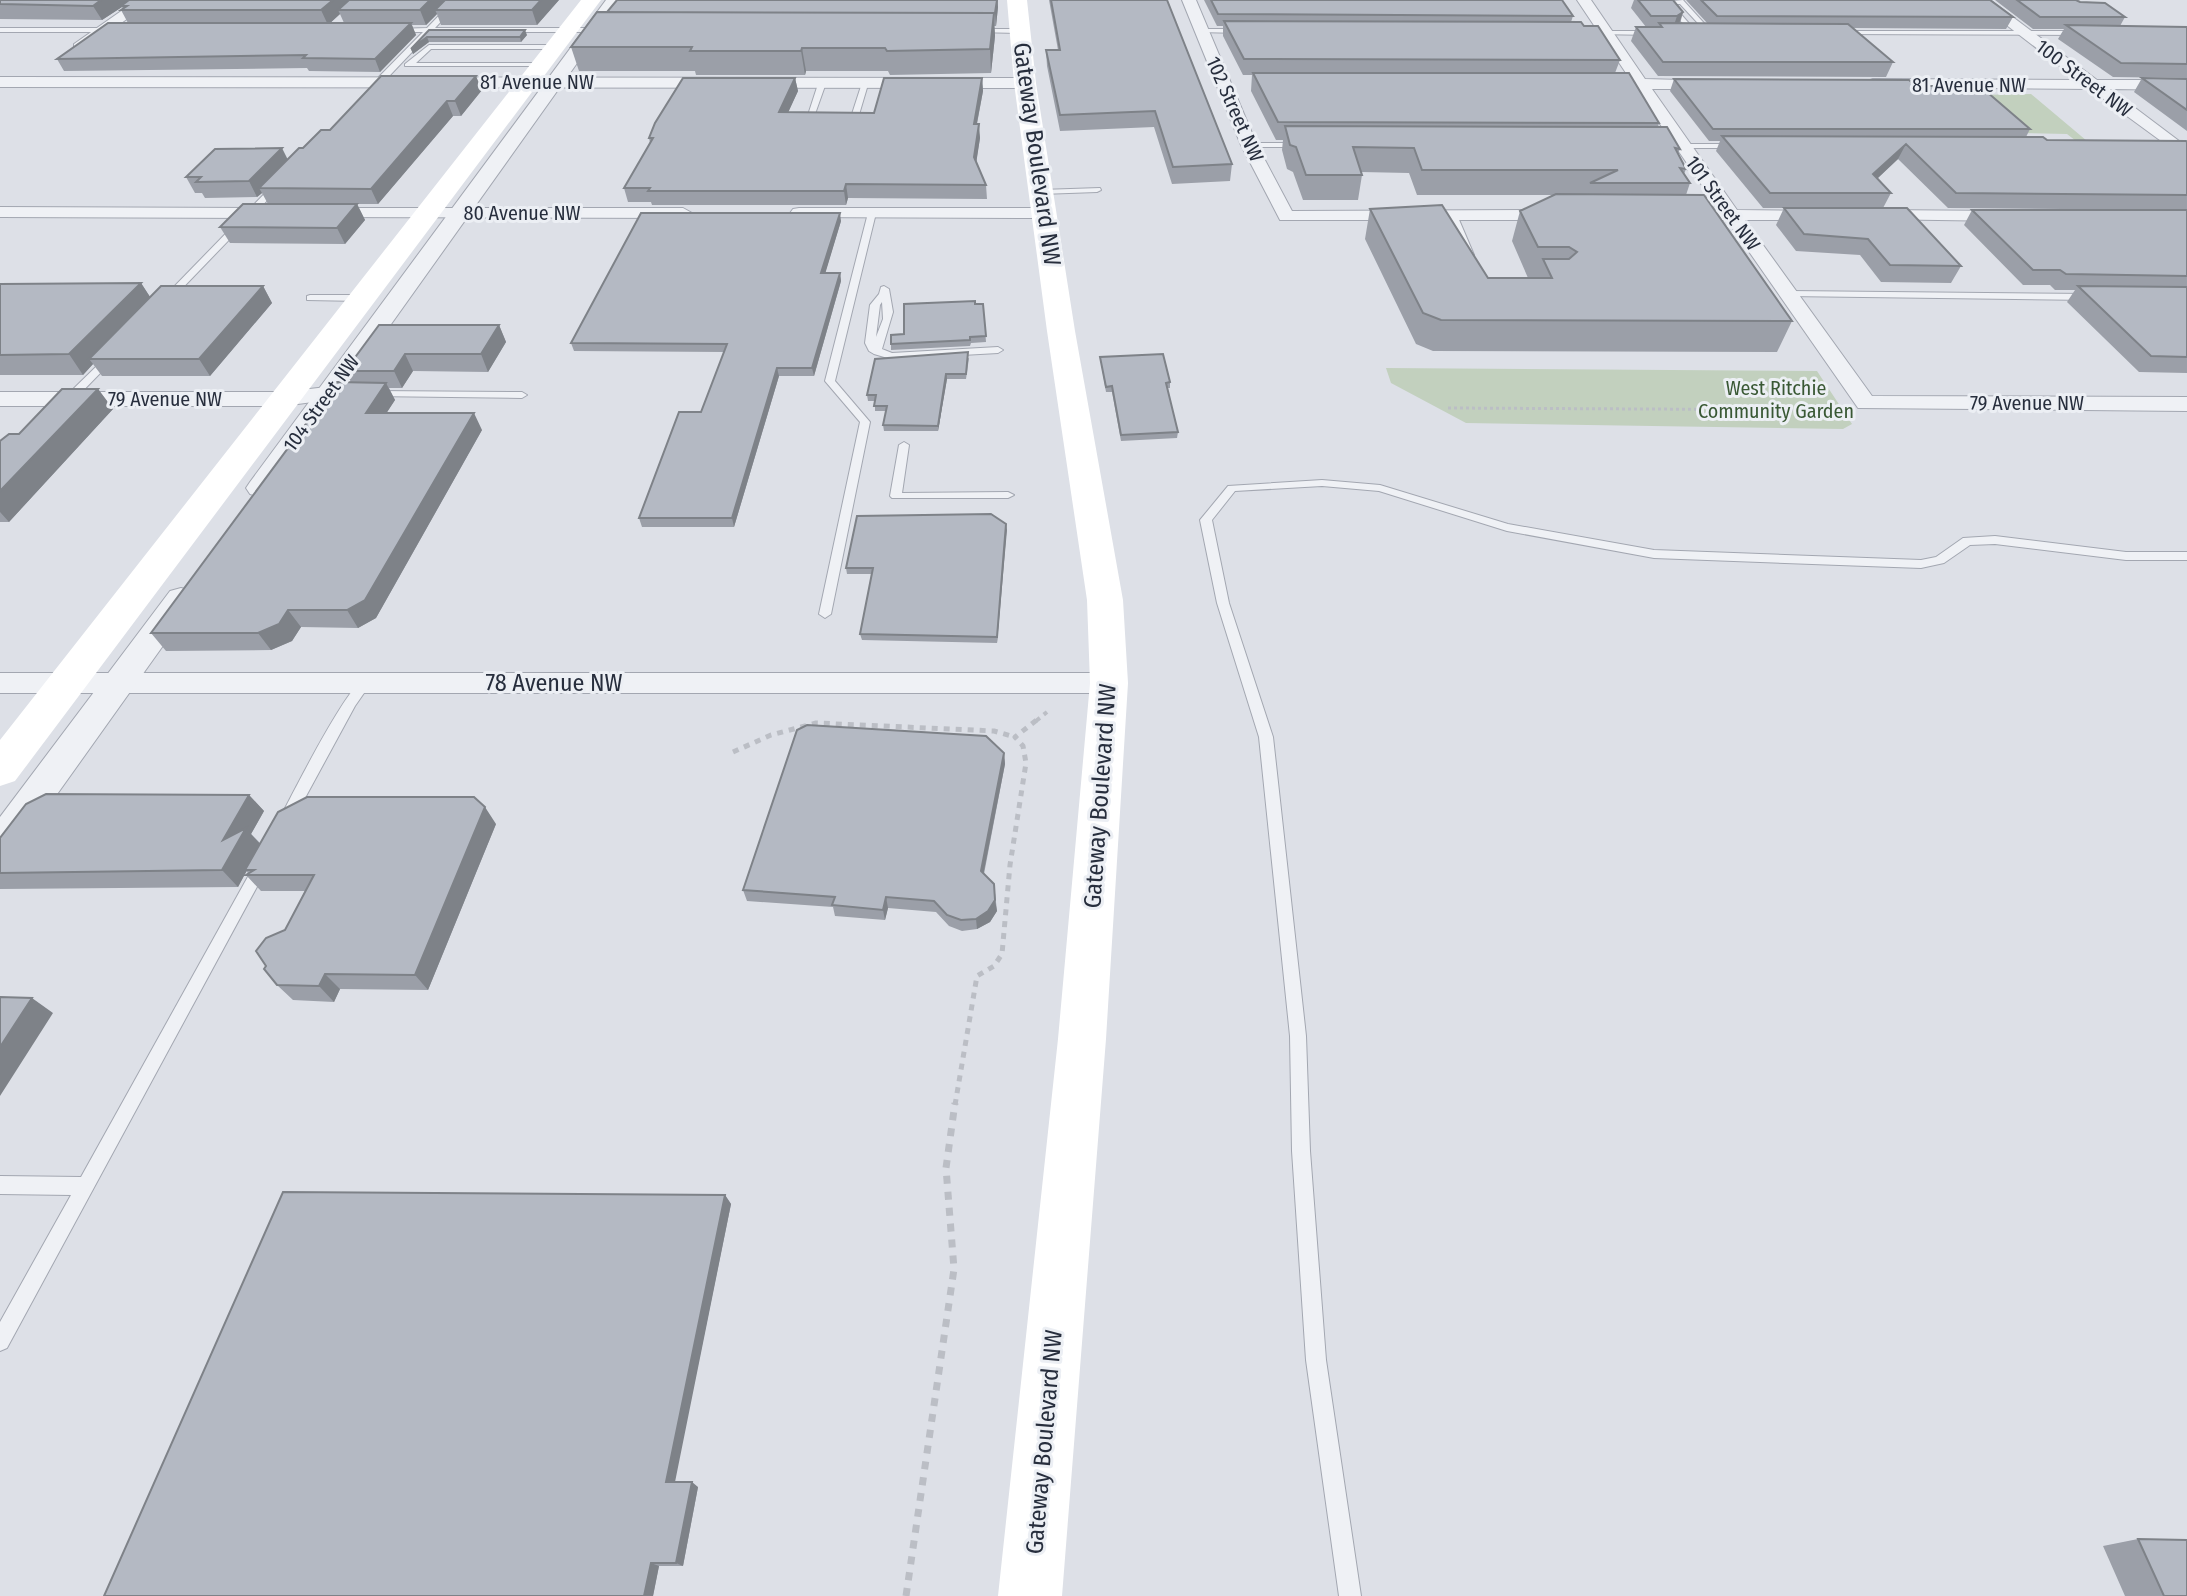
<svg xmlns="http://www.w3.org/2000/svg" width="2187" height="1596" font-family="'Fira Sans Condensed',sans-serif">
<style>
.green{fill:#c2d0be}
.lines{fill:none;stroke-linecap:round;stroke-linejoin:round}
.service-casing{stroke:#a3a7b1;stroke-width:2}
.minor-casing{stroke:#a3a7b1;stroke-width:2}
.tertiary-casing{stroke:#a3a7b1;stroke-width:2}
.path-far3{stroke:#bbbec5;stroke-width:3;stroke-dasharray:3 3;stroke-linecap:butt}
.path-far2{stroke:#bbbec5;stroke-width:4;stroke-dasharray:5 5;stroke-linecap:butt}
.path-far1{stroke:#bbbec5;stroke-width:5;stroke-dasharray:6 6;stroke-linecap:butt}
.path{stroke:#bbbec5;stroke-width:7;stroke-dasharray:8 8;stroke-linecap:butt}
.service{fill:#eff1f5;fill-rule:evenodd}
.minor{fill:#eff1f5;fill-rule:evenodd}
.tertiary{fill:#eff1f5;fill-rule:evenodd}
.secondary{fill:#fff;fill-rule:evenodd}
.wall{fill:#9b9fa8;fill-rule:evenodd}
.shaded-wall{fill:#7e8288}
.building{fill:#b4b9c3;stroke:#7e8288;stroke-width:2}
.labels{text-anchor:middle;stroke-width:6;stroke-linejoin:round;paint-order:stroke}
.far-street-label{font-size:20px;fill:#272e3d;stroke:#eceff4}
.far-park-label{font-size:20px;fill:#395834;stroke:#eceff4}
.street-label{font-size:24px;fill:#272e3d;stroke:#eceff4}
</style>
<rect width="100%" height="100%" fill="#dde0e7"/>
<path class="green" d="M2031,94L2087,141H2076L2067,134L2020,133L1975,95Z
M1386,368L1817,371L1852,424L1843,429L1466,423L1391,383Z"/>
<g class="lines">
<defs>
<path id="service" d="M454,0H461L435,28H600L603,30L600,32H431L375,91H369V87L423,32H397L395,29L427,28Z
M1683,0L1712,32V34H1708L1680,4H1672L1693,28L1677,29V27L1685,26L1664,2Z
M0,28H112L115,30L112,32H0Z
M977,29H1021L1024,31L1021,33L975,32Z
M1200,29H1240L1243,31L1240,33L1198,32Z
M1597,31H1652L1655,33L1652,35L1595,34Z
M1841,31H2080L2083,33L2080,35L1839,34Z
M429,45H555L558,47L555,49H431L416,63H544L542,66H405V64Z
M819,81L826,83L815,114H852L862,83L869,81L858,118H807Z
M1249,143H1299L1303,145L1299,147H1246L1245,145Z
M1675,144H1735L1739,146L1735,148H1672L1671,146Z
M273,185L280,187L171,300H165V296Z
M1100,188L1101,190L1097,192L1041,194L1037,192L1041,190Z
M872,210L876,213L835,381L870,422L831,614L825,618L819,614L860,422L825,381L868,213Z
M1453,212L1457,215L1474,255L1473,257L1466,255L1449,215Z
M884,286L889,289L893,312L882,349L892,353L998,347L1003,350L998,353L891,359L874,354L869,351L865,343L870,305L879,294L881,287ZM882,302L883,319L876,337L880,305Z
M1790,291L2090,294L2095,297L2090,300L1787,296L1785,294Z
M310,295H361L366,298L361,301L307,300V296Z
M106,357L114,359L71,403H63V399Z
M375,391L522,392L527,395L522,398L371,396L370,394Z
M904,442L909,445L902,493L1008,492L1014,495L1008,498H892L890,496L899,445Z
M1322,480L1380,485L1508,524L1654,550L1921,560L1936,557L1963,538L1995,536L2126,552H2187V560H2126L1995,544L1970,545L1944,563L1921,568L1654,558L1507,531L1379,491L1322,486L1235,491L1212,520L1229,603L1273,737L1306,1036L1310,1151L1326,1360L1361,1596H1339L1306,1360L1292,1151L1290,1036L1259,737L1217,603L1200,520L1228,486Z
M365,678L371,683L355,706L292,822H282L280,818C293,793 346,687 365,678Z
M260,862L265,864L267,868L265,872L7,1348L0,1351V1322L71,1195L0,1194V1176L81,1177L255,864Z"/>
<path id="minor" d="M137,0H153L84,50H74V44Z
M1182,0H1196L1257,145L1292,211L1559,210L1568,215L1559,220H1280L1241,145Z
M1577,0H1591L1645,79L1718,81V87L1713,89H1652L1737,210L1825,211L1828,215L1819,220H1745L1872,396L2187,397V411L1858,408L1727,220H1679L1670,215L1679,210H1719L1636,89H1597L1589,84L1597,79H1630Z
M1974,0H1990L2097,80H2187V90L2110,89L2187,147V160L2090,89L1868,87V81L1873,79L2078,80Z
M0,77L1025,78L1033,83L1025,88L0,87Z
M0,207L275,208L284,213L275,218L0,217Z
M323,208H683L692,213L683,218L317,217L314,213Z
M799,208H1045L1054,213L1045,218L793,217L790,213L793,209Z
M1875,210L2007,211L2016,216L2007,221L1869,219L1866,215Z
M327,387L338,394L335,399L283,406H0V392H283Z
M0,673H1109L1119,676L1123,683L1119,690L1109,693H0Z"/>
<path id="tertiary" d="M606,0H622L270,494L260,497L250,494L246,488L250,482Z
M181,588L192,591L197,598L192,605L13,856L0,860V817L170,591Z"/>
</defs>
<use href="#service" class="service-casing"/>
<use href="#minor" class="minor-casing"/>
<use href="#tertiary" class="tertiary-casing"/>
<path class="path-far3" d="M1448,408L1839,410"/>
<path class="path-far2" d="M1036,721L1047,712"/>
<path class="path-far1" d="M733,752L771,735L816,723L994,731L1015,737
M955,1105L977,976L994,966L1002,954L1010,865L1026,763L1023,746L1015,737L1038,719"/>
<path class="path" d="M906,1596L954,1269L946,1168L955,1103"/>
<use href="#service" class="service"/>
<use href="#minor" class="minor"/>
<use href="#tertiary" class="tertiary"/>
<path class="secondary" d="M581,0H601L15,781L0,786V740Z
M1007,0H1027L1036,83L1075,331L1123,600L1128,683L1106,1039L1062,1596H998L1058,1039L1090,683L1087,600L1047,331L1014,83Z"/>
</g>
<path class="wall" d="M0,0H559L537,25H441L437,14L426,25H412L416,35L380,72L309,71L307,68L64,71L57,59L128,23L121,10L123,9L122,7L102,20L0,19ZM340,14L344,23H330Z
M617,0H998V7L996,26H994L995,36L991,73L890,75L888,71H806L805,75H696L695,71H579L571,47L607,12Z
M1049,0H1167L1232,164L1230,181L1172,184L1154,127L1060,131L1047,66L1046,50H1058Z
M1204,0H1562L1573,16L1571,22L1620,60L1615,73L1659,123L1658,127L1680,149L1678,154L1686,169L1684,174L1690,183L1686,195L1792,321L1777,352L1433,351L1416,344L1365,239L1370,209L1488,278H1528L1512,241L1520,211L1555,195H1417L1409,173L1361,172L1362,175L1358,200H1303L1293,172L1287,169L1282,150L1283,140H1276L1251,91L1252,75H1243L1223,36V26H1217Z
M1634,0H1673L1683,12L1680,24H1708L1686,0H1990L2013,17L2006,29L1853,28L1893,62L1886,77L1658,76L1631,41L1636,27H1646L1631,8Z
M1995,0H2076L2080,2L2125,17L2120,26L2187,27V78L2113,77L2058,39L2064,29H2033Z
M429,30L527,35L521,42H429L413,54L411,49Z
M795,78L798,91L788,112L874,113L982,78L983,91L977,124L980,138L976,162L986,185L987,199L848,198L846,205H652L651,202H628L624,188L650,143L649,138Z
M2142,78L2187,79V131L2134,92Z
M1674,79L1916,86L2030,129L2026,137L2047,140L2187,142V210L1948,208L1898,159L1877,179L1891,193L1883,208H1763L1716,151L1720,141H1709L1670,91Z
M482,90L461,116H453L378,204H357L365,220L345,244L230,243L220,227L268,204L262,193L257,197L205,198L202,193H195L186,177L288,160L330,130Z
M1784,208L1961,266L1951,283L1881,282L1860,255L1796,251L1776,225Z
M1972,210H2187V373L2139,372L2067,302L2075,290H2055L2050,285H2023L1964,225Z
M841,221L825,273H840L841,281L814,376H779L734,527H642L639,518L701,412L724,352L574,351L571,343Z
M141,283L150,297L263,286L272,303L210,376H102L93,364L83,375H0V284Z
M975,304H983L986,342L971,343L970,346L891,350V344L904,334Z
M499,325L506,342L488,372L413,371L402,388H389L395,400L386,413L482,430L376,618L358,628L301,627L292,641L271,650L166,651L151,633L351,382L345,371Z
M1100,357L1170,382V388H1167L1178,432L1177,438L1121,441L1112,392H1106Z
M969,358L966,379H947L938,431H884L883,425L886,411H875V401H868L867,395Z
M98,389L113,409L9,522H0V441L19,434Z
M1006,524L997,643L862,640L860,634L872,574H847L846,568Z
M1004,753L1005,764L984,874L994,884L997,911L990,922L977,929L962,931L949,926L936,912L888,908L885,920L835,916L833,907L747,901L743,890Z
M249,795L264,811L251,834L260,843L496,824L428,990L340,989L334,1002L293,1000L277,985L285,930L305,891H261L246,875L248,873L246,871L238,887L0,889V838Z
M725,1195L731,1204L674,1482L698,1487L683,1566H659L653,1596H104Z
M2138,1539L2187,1596H2125L2103,1546Z"/>
<path class="shaded-wall" d="M101,0H132L121,6L122,7L102,20L93,6Z
M333,0H356L338,10L340,14L328,25L321,10Z
M430,0H450L435,10L437,14L426,25L420,10Z
M541,0H559L537,25L532,10Z
M997,0L998,7L996,26L995,13Z
M1683,12L1679,24L1673,28L1677,16Z
M994,13L995,36L991,73L990,49Z
M411,23L416,35L380,72L375,59Z
M525,30L527,35L521,42L520,37Z
M427,37L429,42L413,54L411,49Z
M802,48L806,71L805,75L801,51Z
M476,76L482,90L461,116L455,101Z
M795,78L798,91L782,126L779,112Z
M982,78L983,91L974,138V124Z
M447,101L453,116L378,204L371,189Z
M979,124L980,138L975,171L974,157Z
M1906,144L1898,159L1866,189L1873,174Z
M282,148L290,164L259,188L262,193L257,197L249,181Z
M846,184L848,198L846,205L844,191Z
M357,204L365,220L345,244L337,228Z
M840,213L841,221L823,281L821,273Z
M840,273L841,281L814,376L812,368Z
M141,283L154,303L89,359L93,364L83,375L69,354Z
M263,286L272,303L210,376L199,359Z
M499,325L506,342L488,372L481,354Z
M405,354L413,371L402,388L394,371Z
M777,368L779,376L734,527L732,518Z
M946,374L947,379L938,431V426Z
M386,383L395,400L375,431L366,413Z
M98,389L113,409L9,522L0,512V491Z
M474,413L482,430L376,618L358,628L347,610Z
M1006,524L1007,530L997,643V637Z
M288,610L301,627L292,641L271,650L258,633Z
M1004,753L1005,764L982,881L981,871Z
M249,795L264,811L251,834L261,845L238,887L222,870L223,840Z
M485,807L496,824L428,990L415,975Z
M886,897L888,908L885,920L883,910Z
M995,900L997,911L990,922L977,929L976,919Z
M325,974L340,989L334,1002L319,986Z
M32,998L53,1013L0,1096V1047Z
M725,1195L731,1204L674,1487L666,1482Z
M692,1482L698,1487L683,1566L676,1563Z
M651,1563L659,1566L653,1596H644Z"/>
<path class="building" d="M0,0H101L93,6L0,4Z
M129,0H333L321,10H121L127,6H121Z
M349,0H430L420,10H338Z
M445,0H541L532,10H435Z
M617,0H997L995,13L607,12Z
M1051,0H1167L1232,164L1173,167L1155,111L1060,115L1046,50H1060Z
M1211,0H1562L1573,16L1218,14Z
M1638,0H1673L1683,12L1677,16H1651Z
M1701,0H1990L2013,17L1717,16Z
M2017,0H2076L2080,2L2105,3L2125,17H2040Z
M597,12L994,13L990,49L887,51L885,48H802L801,51H690L692,47H571Z
M1224,21L1581,22L1584,26H1598L1620,60L1244,59Z
M108,23H411L375,59L303,58L306,55L57,59Z
M1659,23L1848,24L1893,62H1663L1636,27H1662Z
M2066,25L2187,27V64L2121,63Z
M429,30H525L520,37H427L411,49Z
M1253,73H1629L1659,123L1278,122Z
M381,76H476L455,101H447L371,189L259,188L299,148H303L321,130H330Z
M683,78H795L779,112L874,113L884,78H982L974,124H979L974,157L986,185L846,184L844,191H648L650,188H624L653,138H649L655,123Z
M2142,78L2187,79V110Z
M1674,79L1909,80L1916,86H1980L2030,129H1713Z
M1285,126L1667,127L1680,149L1675,148L1686,169L1680,168L1690,183H1590L1618,170H1422L1414,148L1353,147L1362,175H1306L1296,147L1290,145Z
M1722,136L2043,137L2047,140L2186,141L2187,142V195L1956,193L1906,144L1873,174L1891,193H1770Z
M282,148L249,181L196,182L201,177H186L215,149Z
M1556,194L1704,195L1792,321L1441,320L1423,313L1370,209L1442,205L1488,278H1552L1543,259H1569L1577,252L1569,247H1538L1520,211Z
M243,204H357L337,228L220,227Z
M1784,208H1907L1961,266L1890,265L1868,239L1804,234Z
M1972,210H2187V276L2066,274L2060,270H2033Z
M641,213H840L821,273H840L812,368H777L732,518H639L679,412H701L727,344L571,343Z
M141,283L69,354L0,355V284Z
M161,286H263L199,359H89Z
M2078,286L2187,287V357L2151,356Z
M975,301V304H983L986,336L970,337V340L891,344V335L904,334V304Z
M379,325H499L481,354H405L394,371H345Z
M968,352L966,374H946L938,426L883,425L887,406H874L876,395H867L875,359Z
M1163,354L1170,382L1166,383L1178,432L1121,435L1112,386L1106,387L1100,357Z
M337,382L386,383L366,413H474L365,600L347,610H288L279,624L258,633H151Z
M62,389H98L0,491V441L9,434H19Z
M991,514L1006,524L997,637L860,634L873,568H846L857,516Z
M807,725L986,736L1004,753L981,871L994,884L995,900L988,911L976,919L961,920L947,915L934,901L886,897L883,910L832,905L835,897L743,890L797,730Z
M46,794L249,795L223,840L246,828L222,870L0,873V838L26,804Z
M307,797H474L485,807L415,975L325,974L319,986L277,985L264,969L266,966L256,951L266,938L285,930L314,875H246L254,870H245L278,812Z
M0,997L32,998L0,1047Z
M283,1192L725,1195L666,1482H692L676,1563H651L644,1596H104Z
M2138,1539L2187,1540V1596H2164Z"/>
<g class="labels">
<g class="far-street-label">
<text transform="translate(2084 78) rotate(37)" y="7">100 Street NW</text>
<text x="537" y="89">81 Avenue NW</text>
<text x="1969" y="92">81 Avenue NW</text>
<text transform="translate(1235 109) rotate(66)" y="7">102 Street NW</text>
<text transform="translate(1723 203) rotate(54)" y="7">101 Street NW</text>
<text x="522" y="220">80 Avenue NW</text>
<text x="165" y="406">79 Avenue NW</text>
<text transform="translate(321 403) rotate(-54)" y="7">104 Street NW</text>
<text x="2027" y="410">79 Avenue NW</text>
</g>
<g class="far-park-label">
<text x="1776" y="395">West Ritchie<tspan x="1776" dy="23">Community Garden</tspan></text>
</g>
<g class="street-label">
<text transform="translate(1037 154) rotate(82)" y="8">Gateway Boulevard NW</text>
<text x="554" y="691">78 Avenue NW</text>
<text transform="translate(1100 796) rotate(-86)" y="8">Gateway Boulevard NW</text>
<text transform="translate(1044 1442) rotate(-85)" y="8">Gateway Boulevard NW</text>
</g>
</g>
</svg>
